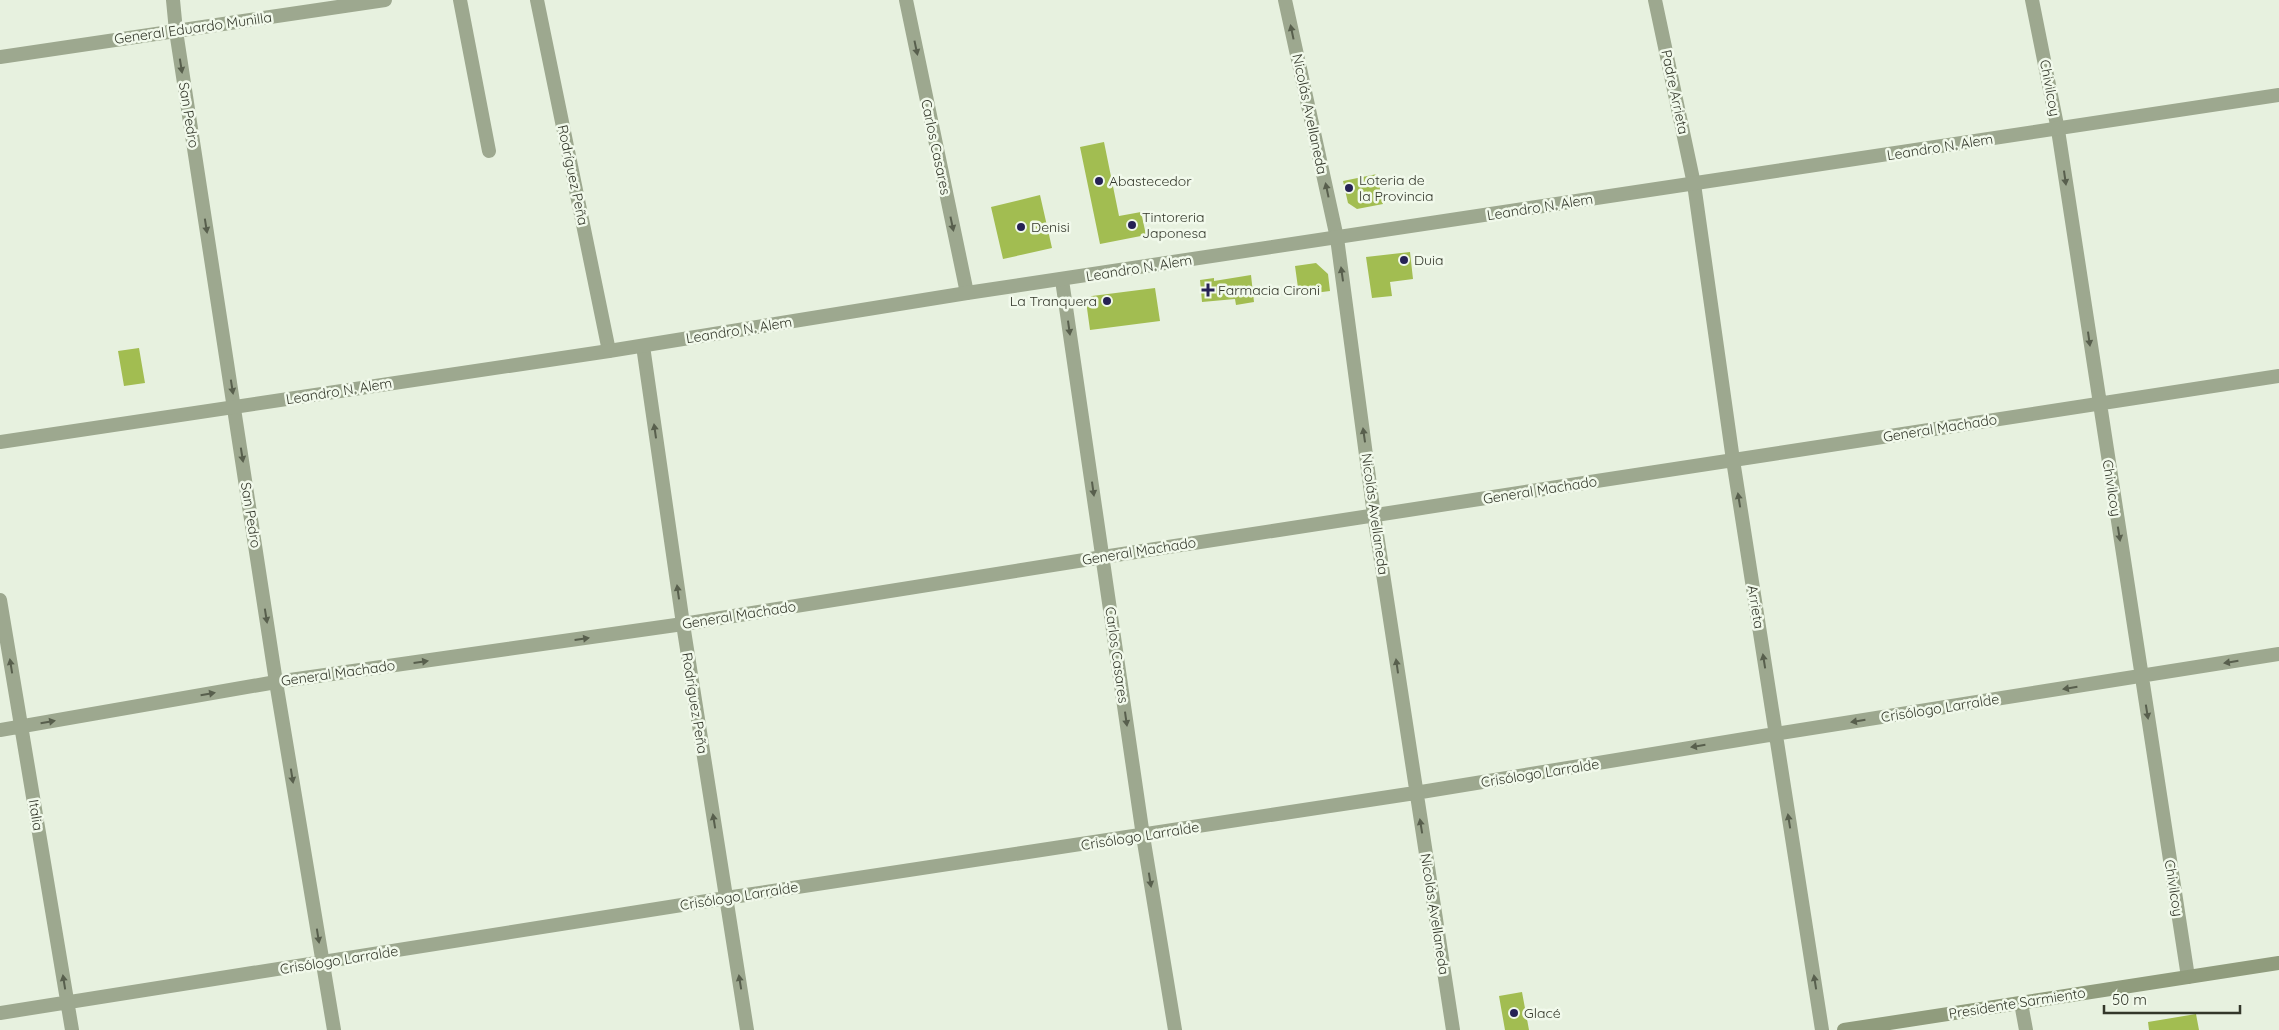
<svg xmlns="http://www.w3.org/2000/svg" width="2279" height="1030" font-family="Quicksand,sans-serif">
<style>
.building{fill:#a2bd51}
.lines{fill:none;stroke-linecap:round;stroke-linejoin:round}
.minor{stroke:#9da88f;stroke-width:14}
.tertiary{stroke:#9da88f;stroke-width:14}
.secondary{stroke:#909c7d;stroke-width:14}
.oneway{fill:#585f4d}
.poi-dot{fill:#262255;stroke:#f1f9eb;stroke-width:2}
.labels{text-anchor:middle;stroke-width:5;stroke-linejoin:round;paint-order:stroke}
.street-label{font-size:14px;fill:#33372a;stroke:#f1f9eb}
.poi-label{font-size:14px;fill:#33372a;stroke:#f1f9eb;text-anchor:start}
</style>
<rect width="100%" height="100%" fill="#e7f1df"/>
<path class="building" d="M1104,142L1119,216L1141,212L1146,235L1100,244L1080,147Z
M1377,174L1383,204L1357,209L1348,203L1343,181Z
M1040,195L1052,248L1003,259L991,207Z
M1410,252L1413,279L1390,282L1392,296L1372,298L1366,257Z
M1316,263L1328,274L1330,291L1299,295L1295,266Z
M1251,275L1254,302L1236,305L1235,299L1202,302L1200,280L1214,278V281Z
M1155,288L1160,321L1090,330L1086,301L1092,296Z
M139,348L145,383L124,386L118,351Z
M1522,992L1529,1030H1505L1499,996Z
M2196,1014L2199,1030H2149L2148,1022Z"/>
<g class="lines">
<path class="minor" d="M173,0L176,31L276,682L334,1030
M460,0L489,151
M537,0L609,351
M906,0L967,293
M1285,0L1337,238L1374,515L1453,1030
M1655,0L1694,184L1733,460L1822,1030
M2032,0L2058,130L2188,977
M0,57L385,0
M1062,280L1143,836L1175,1030
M643,346L683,624L747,1030
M0,600L72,1030
M0,730L276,682L683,624L1103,557L2279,376
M2021,1003L2026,1030
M0,1013L726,898L1415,793L1775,734L2279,654"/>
<path class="tertiary" d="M0,442L609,351L967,293L2279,95"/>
<path class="secondary" d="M1844,1030L2279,963"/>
</g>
<defs><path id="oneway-solid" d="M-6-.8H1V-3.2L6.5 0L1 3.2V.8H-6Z" transform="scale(1.25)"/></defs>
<g class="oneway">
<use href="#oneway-solid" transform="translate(1292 32) rotate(-102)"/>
<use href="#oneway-solid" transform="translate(916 48) rotate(78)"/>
<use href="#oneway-solid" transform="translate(181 66) rotate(81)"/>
<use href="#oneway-solid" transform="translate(2065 178) rotate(82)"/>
<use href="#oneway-solid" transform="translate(1327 190) rotate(-102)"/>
<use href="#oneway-solid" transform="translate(952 224) rotate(78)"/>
<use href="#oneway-solid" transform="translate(206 226) rotate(81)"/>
<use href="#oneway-solid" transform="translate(1342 274) rotate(-98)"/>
<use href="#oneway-solid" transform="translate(1069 328) rotate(82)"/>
<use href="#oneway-solid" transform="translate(2089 339) rotate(82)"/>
<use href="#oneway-solid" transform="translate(232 387) rotate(81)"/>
<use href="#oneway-solid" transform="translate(655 431) rotate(-98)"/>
<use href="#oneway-solid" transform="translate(1364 435) rotate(-98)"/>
<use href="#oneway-solid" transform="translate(242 455) rotate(81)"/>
<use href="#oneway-solid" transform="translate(1093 489) rotate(82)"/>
<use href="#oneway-solid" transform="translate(1739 500) rotate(-99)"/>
<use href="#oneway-solid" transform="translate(2119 534) rotate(81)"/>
<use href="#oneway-solid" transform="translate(678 592) rotate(-98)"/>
<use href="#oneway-solid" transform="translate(266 616) rotate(81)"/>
<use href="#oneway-solid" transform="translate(582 639) rotate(-8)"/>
<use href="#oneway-solid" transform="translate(1764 661) rotate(-99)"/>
<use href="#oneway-solid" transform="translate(421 662) rotate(-8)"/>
<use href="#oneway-solid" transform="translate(2231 662) rotate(171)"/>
<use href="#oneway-solid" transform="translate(11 666) rotate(-99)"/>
<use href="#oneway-solid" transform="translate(1397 666) rotate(-98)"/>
<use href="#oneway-solid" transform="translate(2070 688) rotate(171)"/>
<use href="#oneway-solid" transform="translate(208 694) rotate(-10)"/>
<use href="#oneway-solid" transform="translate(2147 712) rotate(81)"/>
<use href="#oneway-solid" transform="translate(1126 719) rotate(82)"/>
<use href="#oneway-solid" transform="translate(1858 721) rotate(171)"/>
<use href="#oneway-solid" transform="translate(48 722) rotate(-10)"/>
<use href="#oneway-solid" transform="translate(1698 746) rotate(171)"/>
<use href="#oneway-solid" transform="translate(292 776) rotate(81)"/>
<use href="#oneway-solid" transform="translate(714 821) rotate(-99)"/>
<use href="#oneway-solid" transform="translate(1789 821) rotate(-99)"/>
<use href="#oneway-solid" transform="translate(1421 826) rotate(-99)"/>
<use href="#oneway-solid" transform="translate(1150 880) rotate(81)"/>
<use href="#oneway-solid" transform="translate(318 936) rotate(81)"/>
<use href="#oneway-solid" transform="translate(64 982) rotate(-99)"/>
<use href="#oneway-solid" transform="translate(740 982) rotate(-99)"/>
<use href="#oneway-solid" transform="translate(1815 982) rotate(-99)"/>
</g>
<g class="poi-dot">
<circle cx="1099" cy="181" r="5"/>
<circle cx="1349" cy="188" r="5"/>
<circle cx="1132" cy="225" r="5"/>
<circle cx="1021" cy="227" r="5"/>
<circle cx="1404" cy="260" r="5"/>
<path d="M1205.5 282.5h5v5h5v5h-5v5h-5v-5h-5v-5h5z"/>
<circle cx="1107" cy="301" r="5"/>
<circle cx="1514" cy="1013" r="5"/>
</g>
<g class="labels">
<g class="street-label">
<text transform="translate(193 28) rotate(-8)" y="5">General Eduardo Munilla</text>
<text transform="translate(2050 88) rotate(79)" y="5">Chivilcoy</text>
<text transform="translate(1675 92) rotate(78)" y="5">Padre Arrieta</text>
<text transform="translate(1310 114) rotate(78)" y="5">Nicolás Avellaneda</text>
<text transform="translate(189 115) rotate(81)" y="5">San Pedro</text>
<text transform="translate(936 147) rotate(78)" y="5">Carlos Casares</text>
<text transform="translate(1940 147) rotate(-9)" y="5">Leandro N. Alem</text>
<text transform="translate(573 175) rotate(78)" y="5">Rodríguez Peña</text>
<text transform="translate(1540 207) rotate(-9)" y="5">Leandro N. Alem</text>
<text transform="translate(1139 268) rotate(-9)" y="5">Leandro N. Alem</text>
<text transform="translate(739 330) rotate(-9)" y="5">Leandro N. Alem</text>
<text transform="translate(339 391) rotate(-9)" y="5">Leandro N. Alem</text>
<text transform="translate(1940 428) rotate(-9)" y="5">General Machado</text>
<text transform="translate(2112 488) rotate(81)" y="5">Chivilcoy</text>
<text transform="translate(1540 490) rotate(-9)" y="5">General Machado</text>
<text transform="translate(1375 514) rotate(82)" y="5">Nicolás Avellaneda</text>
<text transform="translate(251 515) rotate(81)" y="5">San Pedro</text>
<text transform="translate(1139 551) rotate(-9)" y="5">General Machado</text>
<text transform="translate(1756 607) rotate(81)" y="5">Arrieta</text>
<text transform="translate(739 615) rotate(-9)" y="5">General Machado</text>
<text transform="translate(1117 655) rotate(82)" y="5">Carlos Casares</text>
<text transform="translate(338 673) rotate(-8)" y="5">General Machado</text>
<text transform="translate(695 703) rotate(81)" y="5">Rodríguez Peña</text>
<text transform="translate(1940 708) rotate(-9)" y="5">Crisólogo Larralde</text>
<text transform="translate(1540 773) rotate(-9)" y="5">Crisólogo Larralde</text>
<text transform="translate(36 815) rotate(81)" y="5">Italia</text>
<text transform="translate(1140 836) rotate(-9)" y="5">Crisólogo Larralde</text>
<text transform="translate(2174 888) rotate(81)" y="5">Chivilcoy</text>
<text transform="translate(739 896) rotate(-9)" y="5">Crisólogo Larralde</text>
<text transform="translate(1435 914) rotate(81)" y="5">Nicolás Avellaneda</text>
<text transform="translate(339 960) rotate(-9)" y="5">Crisólogo Larralde</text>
<text transform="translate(2017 1003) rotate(-9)" y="5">Presidente Sarmiento</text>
</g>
<g class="poi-label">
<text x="1359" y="185">Loteria de<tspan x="1359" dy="16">la Provincia</tspan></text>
<text x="1109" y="186">Abastecedor</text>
<text x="1142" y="222">Tintoreria<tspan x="1142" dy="16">Japonesa</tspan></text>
<text x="1031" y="232">Denisi</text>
<text x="1414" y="265">Duia</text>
<text x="1218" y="295">Farmacia Cironi</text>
<text x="1097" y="306" text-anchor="end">La Tranquera</text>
<text x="1524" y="1018">Glacé</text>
</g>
</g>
<path d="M2104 1005v8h136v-8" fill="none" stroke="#33372a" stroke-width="2.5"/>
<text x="2112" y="1005" font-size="15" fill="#33372a" stroke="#f1f9eb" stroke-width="4" paint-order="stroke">50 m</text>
</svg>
